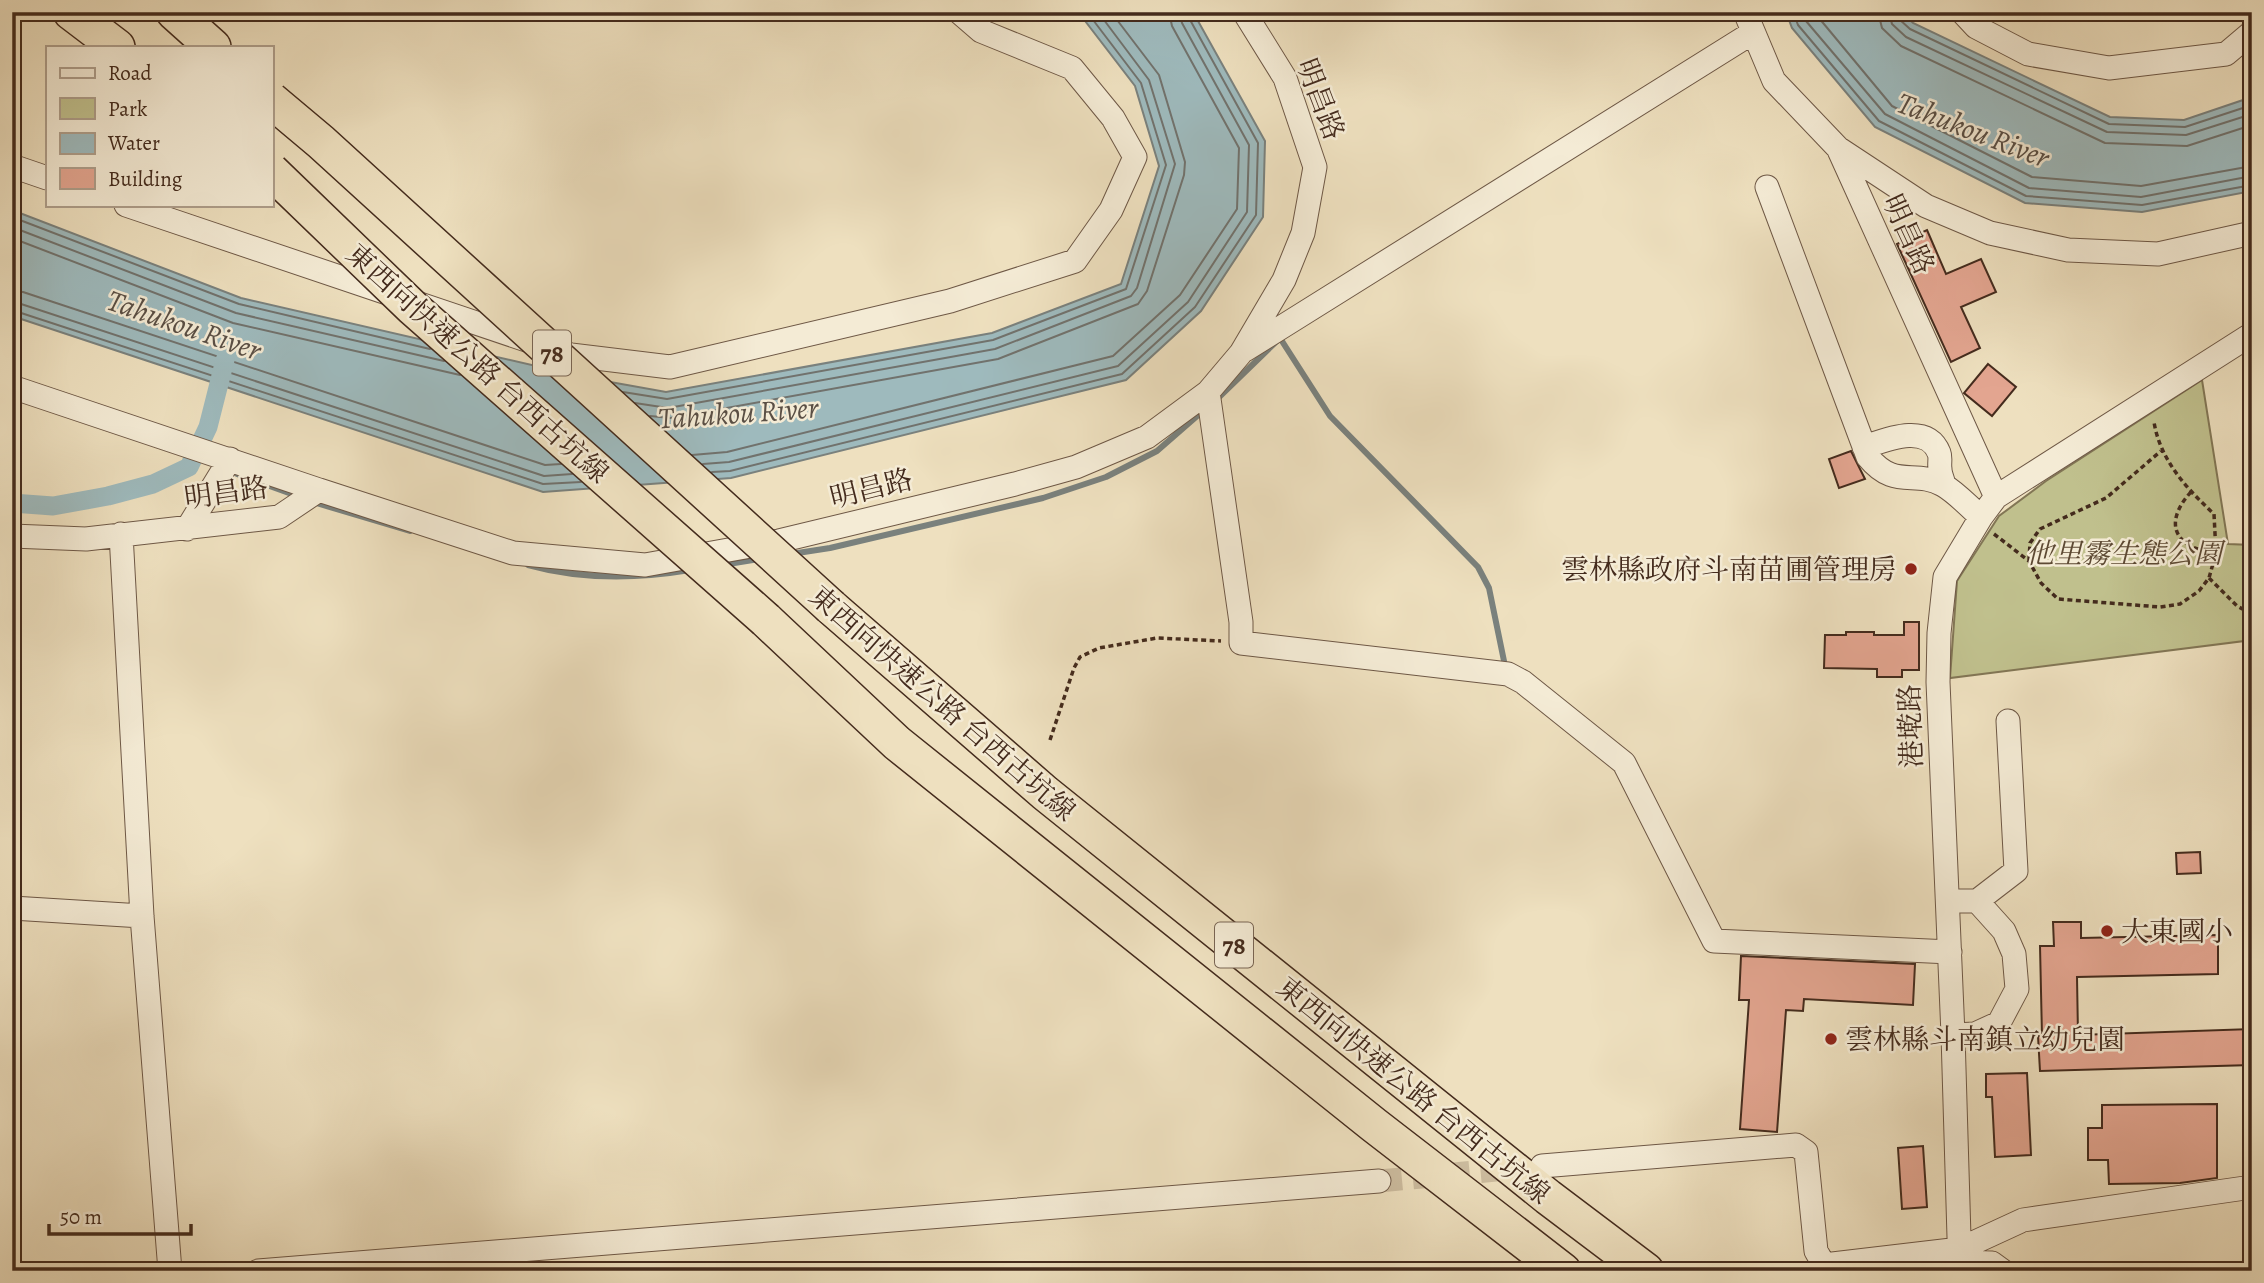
<svg xmlns="http://www.w3.org/2000/svg" width="2264" height="1283" font-family="Alegreya,'Noto Serif TC',serif">
<style>
.green{fill:#c0c08d;stroke:#827655;stroke-width:2}
.water{fill:#9ebabd;stroke:#7a817d;stroke-width:2}
.lines{fill:none;stroke-linecap:round;stroke-linejoin:round}
.shore{stroke:#71726d;stroke-width:2}
.stream{stroke:#7a817d;stroke-width:6}
.canal{stroke:#9ebabd;stroke-width:19}
.building{fill:#e3a590;stroke:#442b1d;stroke-width:2}
.minor-tunnel{stroke:#ccbc9f;stroke-width:23;stroke-dasharray:23 11;stroke-linecap:butt}
.minor-casing{stroke:#6e5846;stroke-width:25}
.highway-casing{stroke:#442b1d;stroke-width:38}
.path{stroke:#442b1d;stroke-width:3.5;stroke-dasharray:5 3.5;stroke-linecap:butt}
.minor{stroke:#f4ebd5;stroke-width:23}
.highway{stroke:#eee0bf;stroke-width:35}
.highway-bridge-casing{stroke:#442b1d;stroke-width:38;stroke-linecap:butt}
.highway-bridge{stroke:#eee0bf;stroke-width:35}
.poi-dot{fill:#8f2418;stroke:#f4ebd5;stroke-width:2.5}
.labels{text-anchor:middle;stroke-width:5;stroke-linejoin:round;paint-order:stroke}
.shield{fill:#f4ebd5;stroke:#796554;stroke-width:2}
.shield-label{font-size:26px;font-weight:bold;fill:#442b1d}
.street-label{font-size:28px;fill:#442b1d;stroke:#f4ebd5}
.park-label{font-size:28px;font-style:italic;fill:#5d4933;stroke:#f4ebd5}
.poi-label{font-size:28px;fill:#442b1d;stroke:#f4ebd5;text-anchor:start}
.water-label{font-size:30px;font-style:italic;fill:#5a4f45;stroke:#f4ebd5}
</style>
<rect width="100%" height="100%" fill="#eee0bf"/>
<filter id="stains"><feTurbulence type="fractalNoise" baseFrequency=".00286" numOctaves="4"/><feColorMatrix values="0 0 0 0 .2 0 0 0 0 .09 0 0 0 0 .02 0 0 0 .5 -.17"/></filter>
<radialGradient id="worn" r=".72"><stop offset=".6" stop-color="#630" stop-opacity="0"/><stop offset="1" stop-color="#630" stop-opacity=".3"/></radialGradient>
<path class="green" d="M2202,380L2228,544L2252,545V640L1950,678L1957,581L1999,516L2046,481Z"/>
<path class="water" d="M1073,12H1193L1265,141L1263,217L1201,311L1126,380L731,478L543,492L12,316V210L241,298L588,378L666,392L992,333L1121,284L1159,166L1135,86L1082,17Z
M1786,12H1902L1913,23L2110,117L2184,120L2252,97V191L2142,212L2025,203L1875,127L1792,28Z"/>
<g class="lines">
<path class="shore" d="M1793,12L1798,25L1879,121L2026,196L2142,205L2252,185
M1802,12L1806,21L1885,114L2029,188L2141,197L2252,176
M1814,12L1892,106L2032,177L2141,186L2252,166
M1878,12L1882,28L1901,46L2105,143L2187,146L2252,125
M1889,12L1892,24L1906,37L2107,132L2186,135L2252,114
M1898,12L1899,19L1910,29L2109,124L2185,127L2252,105
M12,217L239,304L430,349
M12,227L236,313L444,361
M12,238L233,323L460,375
M12,291L23,292L545,465L561,464
M12,301L544,476L572,474
M12,310L543,484L581,482
M623,392L667,399L993,340L1126,289L1166,165L1141,83L1087,12
M635,403L668,408L995,349L1131,296L1137,288L1175,164L1149,80L1098,12
M650,416L671,418L998,359L1138,304L1147,291L1184,175L1185,162L1159,75L1111,12
M692,455L727,452L1113,356L1180,295L1237,209L1239,148L1172,26L1169,12
M703,464L729,462L1118,366L1188,302L1247,212L1249,145L1182,23L1180,12
M712,472L730,471L1122,374L1195,307L1256,215L1258,143L1189,18L1188,12"/>
<path class="stream" d="M1215,401L1280,338L1330,416L1478,567L1489,588L1504,661
M237,474L300,497
M313,502L410,531
M791,554L830,548L1043,498L1106,477L1157,451L1204,410
M528,565C582,580 636,579 690,570
M722,565L759,559"/>
<path class="canal" d="M12,503L53,506L108,496L153,484L189,467L208,427L225,360"/>
</g>
<path class="building" d="M1927,230L1946,274L1981,259L1996,292L1961,307L1980,348L1951,362L1897,244Z
M1988,364L2016,387L1992,416L1964,393Z
M1851,451L1865,479L1839,488L1829,459Z
M1904,622H1919V670H1902V677H1877V669L1824,668L1825,635H1846V632H1874V635H1904Z
M2200,852L2201,873L2177,874L2176,853Z
M2053,922H2081V938L2218,935V974L2077,977L2078,1035L2252,1029V1065L2040,1071L2038,1036H2042L2040,946H2054Z
M1741,956L1915,964L1913,1005L1804,999L1803,1011L1786,1010L1777,1132L1740,1129L1749,1000H1739Z
M2027,1073L2031,1155L1995,1157L1992,1097H1986V1074Z
M2217,1104V1178L2180,1183L2109,1184L2108,1160H2088V1128H2102V1105Z
M1923,1146L1927,1207L1902,1209L1898,1148Z"/>
<g class="lines">
<path class="minor-tunnel" d="M1379,1181L1518,1168"/>
<defs>
<path id="minor" d="M1745,12L1774,81L1838,148L1996,497
M1962,12L1976,27L2028,54L2109,68L2226,54L2252,32
M1838,148L1926,206L1990,233L2068,250L2158,254L2252,233
M12,166L47,178
M1767,187L1868,457C1895,490 1914,469 1943,485C1957,493 1969,507 1981,517
M126,205L571,355L670,367L950,301L1075,261L1111,210L1135,157L1113,118L1072,68L981,31L959,12
M1245,350L1752,33
M12,387L319,490
M1208,392L1241,622V643L1508,674L1523,682L1624,763L1714,941L1950,952
M1864,447C1885,440 1927,422 1939,453C1941,458 1939,463 1940,469C1940,474 1943,480 1944,485
M187,529L230,459
M121,534L142,916L170,1271
M12,536L86,539L279,517L319,490L513,553L645,565L779,541L1015,484L1076,467L1147,437L1208,392L1241,353L1284,280L1303,233L1315,167L1285,78L1244,12
M1948,901H1977L2004,931L2014,954L2017,989L1999,1023L1975,1034L1953,1035
M1977,901L2016,871L2008,721
M12,908L142,916
M1542,1166L1796,1145L1806,1152L1816,1251L1824,1265L1960,1249L2023,1220L2252,1187
M1960,1262L1992,1263L2003,1271
M258,1271L1379,1181
M1960,1271L1953,1035L1938,682L1939,633L1945,577L1981,517L1996,497L2252,334"/>
<path id="highway" d="M71,12L117,47
M174,12L213,47
M831,607L1045,793L1548,1197L1646,1271
M766,620L897,743L1374,1125L1563,1271"/>
</defs>
<use href="#minor" class="minor-casing"/>
<use href="#highway" class="highway-casing"/>
<path class="path" d="M2191,492C2176,508 2166,531 2189,545C2196,550 2208,551 2216,553
M1994,534L2029,561L2041,583L2058,599L2160,607L2180,604L2199,591L2209,578L2216,553L2214,514C2187,489 2160,460 2154,422
M2029,560L2030,543L2040,529L2106,498L2161,451
M2209,578L2237,606L2252,614
M1050,740L1074,668L1080,657L1099,648L1157,638L1221,641"/>
<use href="#minor" class="minor"/>
<use href="#highway" class="highway"/>
<defs>
<path id="highway-bridge" d="M271,100L321,142L831,607
M271,171L413,308L766,620"/>
</defs>
<use href="#highway-bridge" class="highway-bridge-casing"/>
<use href="#highway-bridge" class="highway-bridge"/>
</g>
<g class="poi-dot">
<circle cx="1911" cy="569" r="7"/>
<circle cx="2107" cy="931" r="7"/>
<circle cx="1831" cy="1039" r="7"/>
</g>
<g class="labels">
<g class="shield">
<rect x="533" y="330.5" width="38" height="45" rx="5"/>
<rect x="1215" y="922.5" width="38" height="45" rx="5"/>
</g>
<g class="shield-label">
<text x="552" y="362">78</text>
<text x="1234" y="954">78</text>
</g>
<g class="street-label">
<text transform="translate(1321 99) rotate(69)" y="10">明昌路</text>
<text transform="translate(1909 234) rotate(65)" y="10">明昌路</text>
<text transform="translate(478 363) rotate(42)" y="10">東西向快速公路 台西古坑線</text>
<text transform="translate(871 488) rotate(-14)" y="10">明昌路</text>
<text transform="translate(226 492) rotate(-8)" y="10">明昌路</text>
<text transform="translate(943 703) rotate(41)" y="10">東西向快速公路 台西古坑線</text>
<text transform="translate(1910 726) rotate(-92)" y="10">港墘路</text>
<text transform="translate(1414 1090) rotate(39)" y="10">東西向快速公路 台西古坑線</text>
</g>
<g class="park-label">
<text x="2124" y="563">他里霧生態公園</text>
</g>
<g class="poi-label">
<text x="1897" y="579" text-anchor="end">雲林縣政府斗南苗圃管理房</text>
<text x="2121" y="941">大東國小</text>
<text x="1845" y="1049">雲林縣斗南鎮立幼兒園</text>
</g>
<g class="water-label">
<text transform="translate(1973 130) rotate(21)" y="10">Tahukou River</text>
<text transform="translate(184 325) rotate(19)" y="10">Tahukou River</text>
<text transform="translate(738 413) rotate(-4)" y="10">Tahukou River</text>
</g>
</g>
<rect width="2264" height="1283" fill="none" stroke="#eee0bf" stroke-width="42"/>
<rect x="14" y="14" width="2236" height="1255" fill="none" stroke="#442b1d" stroke-width="3.5"/>
<rect x="21" y="21" width="2222" height="1241" fill="none" stroke="#442b1d" stroke-width="2"/>
<rect x="46" y="46" width="228" height="161" fill="#f4ebd5" stroke="#ae9e8b" stroke-width="2"/>
<rect x="60" y="68" width="35" height="10" fill="#f4ebd5" stroke="#ae9e8b" stroke-width="2"/>
<text x="108" y="80" font-size="21" fill="#442b1d">Road</text>
<rect x="60" y="98" width="35" height="21" fill="#c0c08d" stroke="#ae9e8b" stroke-width="2"/>
<text x="108" y="116" font-size="21" fill="#442b1d">Park</text>
<rect x="60" y="133" width="35" height="21" fill="#9ebabd" stroke="#ae9e8b" stroke-width="2"/>
<text x="108" y="150" font-size="21" fill="#442b1d">Water</text>
<rect x="60" y="168" width="35" height="21" fill="#e3a590" stroke="#ae9e8b" stroke-width="2"/>
<text x="108" y="186" font-size="21" fill="#442b1d">Building</text>
<path d="M49 1224v10h142v-10" fill="none" stroke="#442b1d" stroke-width="3.5"/>
<text x="60" y="1224" font-size="21" fill="#442b1d" stroke="#f4ebd5" stroke-width="5" paint-order="stroke">50 m</text>
<rect width="100%" height="100%" filter="url(#stains)"/>
<rect width="100%" height="100%" fill="url(#worn)"/>
</svg>
